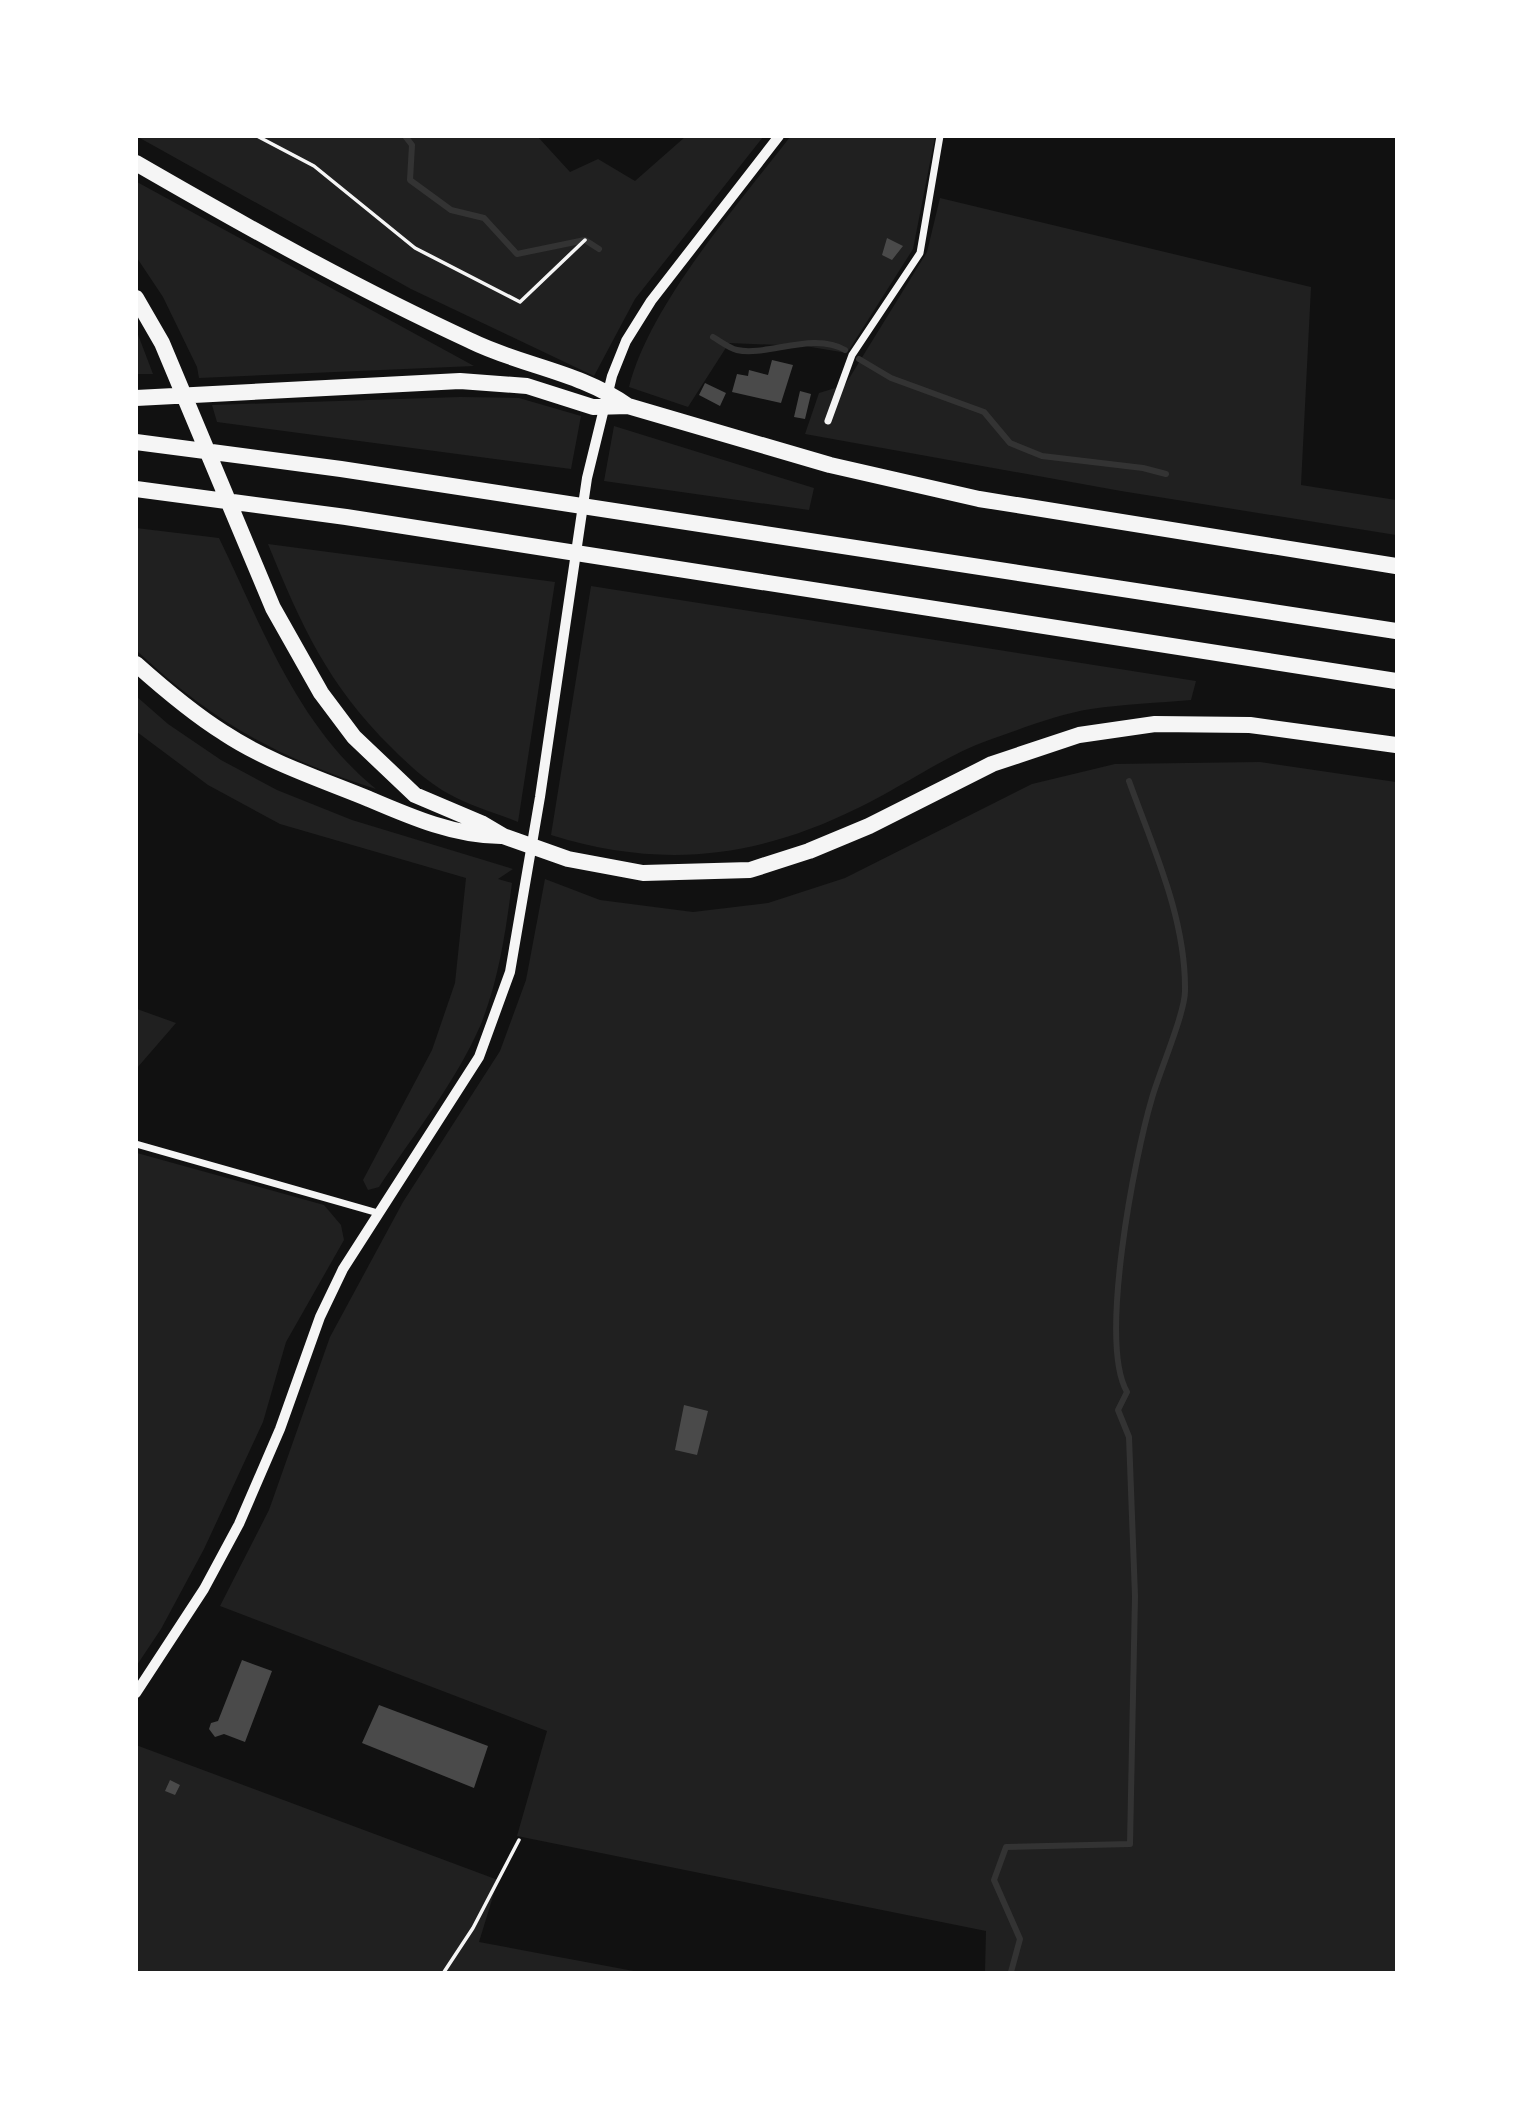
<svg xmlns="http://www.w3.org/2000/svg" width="1533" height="2109" font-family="Ubuntu,sans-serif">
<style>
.green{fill:#202020}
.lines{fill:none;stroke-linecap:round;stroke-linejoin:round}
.stream{stroke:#333;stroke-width:6}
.building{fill:#4a4a4a}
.path{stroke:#f5f5f5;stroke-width:3.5}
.minor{stroke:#f5f5f5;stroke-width:7}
.tertiary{stroke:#f5f5f5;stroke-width:10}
.motorway{stroke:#f5f5f5;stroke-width:16}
</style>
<rect width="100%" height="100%" fill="#111"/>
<path class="green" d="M138,137H538L570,172L598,159L635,181L685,137H763L635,299L594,376L411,289Z
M790,137H935L913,249L847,353L805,346L729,343L688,407L629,387C650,304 737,206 790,137Z
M137,182L474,366L199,378L197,367L163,297L137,258Z
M940,198L1311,287L1301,485L1396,500V535L1121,491L805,434L819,393L845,385L927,252Z
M136,332H137L153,374H137Z
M460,397L519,398L581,416L571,469L217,422L212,405Z
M614,426L814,488L809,510L604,481Z
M136,528L219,538C262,627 298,726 376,789C276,757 213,722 137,651Z
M268,544L555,582L518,822C496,813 470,806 449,794C427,782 409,765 391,747C328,685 301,625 268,544Z
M591,586L1196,681L1191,700C1158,703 1124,704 1091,709C1058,714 1021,729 989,740C944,756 902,787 858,808C755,859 660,869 551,835Z
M136,696L168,724L221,760L277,790L352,820L513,869L498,879L512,883C506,930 499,979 481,1024C456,1082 414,1134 379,1187L368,1190L363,1180L432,1050L455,983L466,878L280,824L208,785L137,732Z
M1260,762L1396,782V1972H985L986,1931L517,1836L547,1731L220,1606L269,1510L330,1337L403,1202L500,1051L526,980L545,879L600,900L693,912L768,903L845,878L1032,784L1115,764Z
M137,1009L176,1023L137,1068L136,1009Z
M137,1153L324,1205L341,1225L344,1240L286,1342L263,1422L204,1549L161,1629L137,1665Z
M136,1745L498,1880L479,1942L639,1972H137Z"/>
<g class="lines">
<path class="stream" d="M405,136L412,145L410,180L451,210L484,218L517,254L585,240L599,249
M713,337C720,341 729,348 737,350C766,357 814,331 845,350
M859,359L891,378L984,412L1010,443L1042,456L1143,468L1166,474
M1011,1972L1020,1939L994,1880L1006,1847L1130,1844L1135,1596L1129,1437L1118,1410L1127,1392C1098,1342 1135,1155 1152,1098C1159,1073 1185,1013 1185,991C1186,918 1153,848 1129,781"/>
</g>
<path class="building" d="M887,238L903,246L892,260L882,255Z
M772,360L793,365L781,403L732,392L737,374L748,376L749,370L768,375Z
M705,383L726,393L720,406L699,395Z
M800,391L811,394L805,419L794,417Z
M684,1405L708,1411L697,1455L675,1450Z
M242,1660L272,1671L245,1742L224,1734L215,1737L209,1729L211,1723L218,1721Z
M379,1705L488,1746L474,1788L362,1743Z
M170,1780L180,1785L175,1795L165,1791Z"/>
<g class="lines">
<path class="path" d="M257,136L314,166L415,248L520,302L585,240
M444,1972L473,1928L519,1840"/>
<path class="minor" d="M828,421L852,355L920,253L940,136
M136,1144L378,1213"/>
<path class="tertiary" d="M136,1693L204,1589L239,1524L280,1429L320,1317L343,1269L479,1057L510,972L540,797L587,478L612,376L626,341L651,301L779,136"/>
<path class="motorway" d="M136,163C245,226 356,288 471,341C522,366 581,372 628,406
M136,298L162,343L273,608L321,693L354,737L415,795L481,823L503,836L568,859L643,873L750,870L809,851L869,826L992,764L1079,735L1155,724L1250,725L1396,745
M136,398L460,381L527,386L593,407L628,406L830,465L979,499L1396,566
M136,442L341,469L1396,631
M136,489L346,517L1396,681
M136,664C164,689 192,713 224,733C268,762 320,779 369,799C411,817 455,836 501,836"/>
</g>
<rect width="1533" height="2109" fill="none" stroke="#ffffff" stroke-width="276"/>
</svg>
